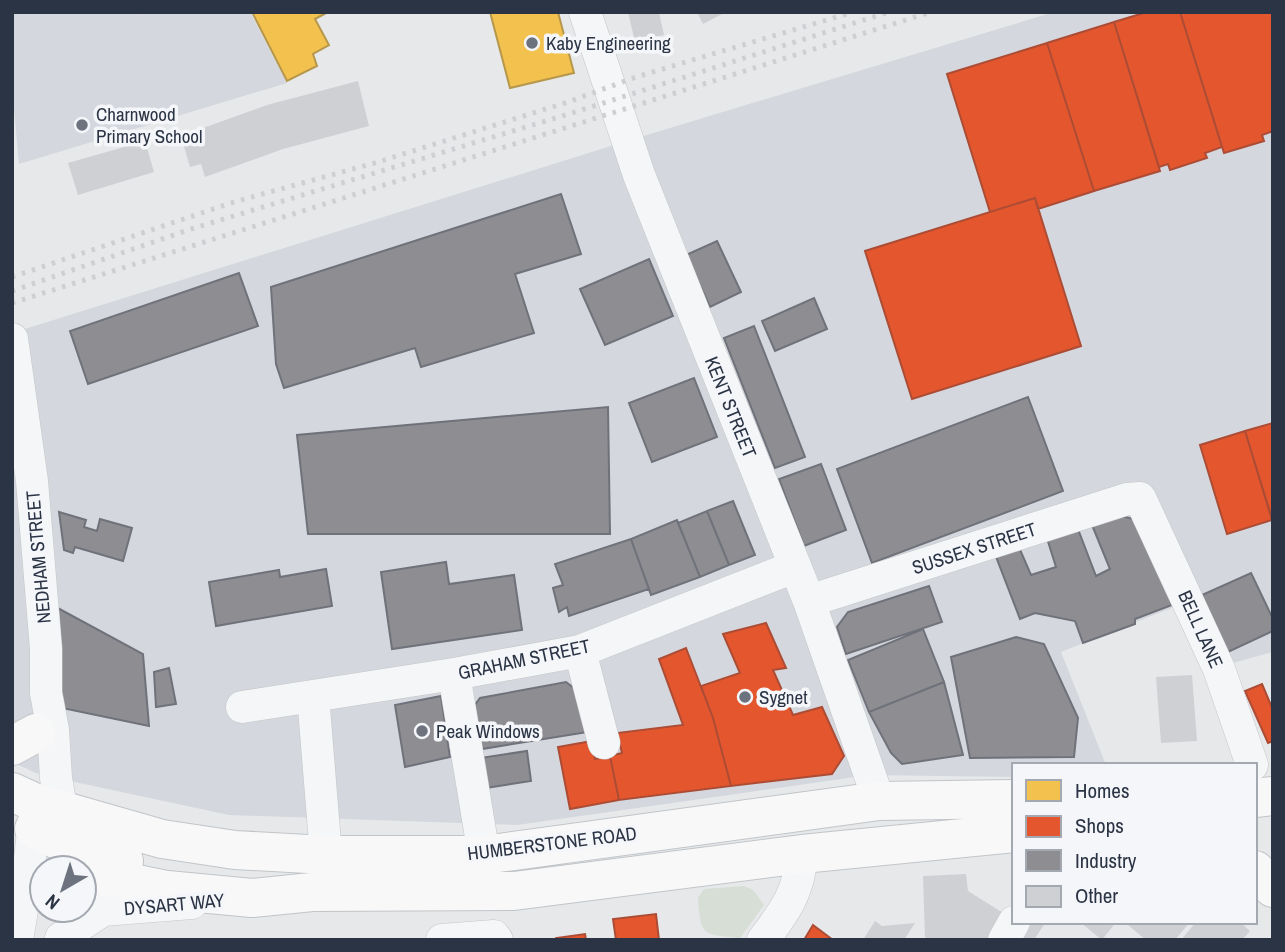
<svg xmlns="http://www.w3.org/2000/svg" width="1285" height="952" font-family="'Archivo Narrow',sans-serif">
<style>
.built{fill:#d4d7dd}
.green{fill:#d6ded6}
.homes{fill:#f2c14e;stroke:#b6974b;stroke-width:2}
.shops{fill:#e4572e;stroke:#ac4c35;stroke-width:2}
.industry{fill:#8d8d92;stroke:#70727b;stroke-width:2}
.building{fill:#ced0d3}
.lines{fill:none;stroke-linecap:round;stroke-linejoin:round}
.minor-casing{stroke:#c4c6c8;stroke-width:33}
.major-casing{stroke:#c2c5c8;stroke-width:40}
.minor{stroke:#f5f6f7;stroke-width:32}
.major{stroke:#f8f8f8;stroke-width:38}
.rail{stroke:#cecfd2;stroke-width:5;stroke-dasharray:3.5 7;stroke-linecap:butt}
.poi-dot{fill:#6c737f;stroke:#f4f6f9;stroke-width:2.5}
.labels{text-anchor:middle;stroke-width:7;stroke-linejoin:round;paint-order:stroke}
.poi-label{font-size:19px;fill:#2b3445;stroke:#f4f6f9;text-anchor:start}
.street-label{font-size:19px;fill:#2b3445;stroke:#f4f6f9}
</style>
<rect width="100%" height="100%" fill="#e6e8ea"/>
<path class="built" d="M12,12H137L138,15L143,12H250L287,83L19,164L12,87Z
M1054,12H1273V652L1225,665L1194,599L1061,652L1106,765H1014V777L869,775L517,825L229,815L56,778L36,773L12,762V333L627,141Z"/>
<path class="green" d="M744,886L753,890L764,905L740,938C702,934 701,937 698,898L704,889Z"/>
<path class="homes" d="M252,12H328L315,19L329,45L313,54L317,66L287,81Z
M490,12H558L574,73L510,88Z"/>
<path class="shops" d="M1147,12H1180L1222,147L1205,153L1207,158L1170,170L1168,164L1159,167L1114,22Z
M1180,12H1273V131L1262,135L1264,141L1224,153Z
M1114,22L1160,171L1094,191L1047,43Z
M1047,43L1094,191L1038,209L1035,198L990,212L947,74Z
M1035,198L1081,346L912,399L865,251Z
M1273,423V522L1245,431Z
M1245,431L1272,520L1227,534L1200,445Z
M766,623L786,668L773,670L793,715L822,707L844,756L832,774L731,786L713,718L701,686L740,673L723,634Z
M686,648L713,718L731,786L619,800L610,756L622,753L617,733L683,725L659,659Z
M1262,684L1273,710V741L1268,743L1245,691Z
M592,741L595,759L610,756L619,800L570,809L558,747Z
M656,914L659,940H616L613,919Z
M813,925L833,940H804Z
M585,934L586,940H556V938Z"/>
<path class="industry" d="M561,194L581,254L515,274L534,333L421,367L415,348L284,388L276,364L271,287Z
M717,241L741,292L710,307L686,255Z
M649,259L673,316L605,345L580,289Z
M239,273L258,326L88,384L70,331Z
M814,298L827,329L775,351L762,321Z
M754,326L805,457L775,468L724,338Z
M694,378L717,437L652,462L629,403Z
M1028,397L1063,491L872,563L837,469Z
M608,407L610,534H308L297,435Z
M821,464L846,530L804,546L779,479Z
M733,501L755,555L729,565L707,511Z
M707,511L729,565L700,577L678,523Z
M59,512L86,520L84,527L97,531L100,519L132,528L123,561L75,547L73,553L64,550Z
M1118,515L1137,520L1172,605L1135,619V624L1083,643L1075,621L1035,613L1020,619L995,554L1018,545L1031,575L1056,567L1046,535L1076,524L1096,576L1110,569L1092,525Z
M677,520L700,577L651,595L631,539Z
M631,539L649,589L569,616L567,607L559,612L553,588L563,585L555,564Z
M446,562L449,584L514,575L522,630L392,649L381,572Z
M326,569L332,606L216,626L209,582L279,570L280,577Z
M1251,573L1273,619V631L1228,652L1202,595Z
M929,586L942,622L846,654L837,627L848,612Z
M54,606L143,654L149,726L62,708Z
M923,629L944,682L869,712L848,660Z
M1016,637L1044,644L1078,718L1074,757L970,758L951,657Z
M169,668L176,704L156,707L154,672Z
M566,682L579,692L588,732L482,749L472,709L480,698Z
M944,682L963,755L902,764L891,753L869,712Z
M441,696L450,757L405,767L395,705Z
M527,751L531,781L479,789L474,759Z"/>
<path class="building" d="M628,12H659L664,35L635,42Z
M697,12H726L703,24Z
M358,81L369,126L283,149L205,177L201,164L190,167L181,136L267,105Z
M145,141L154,172L78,195L68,163Z
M1192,675L1197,741L1161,743L1156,677Z
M966,874L968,891L1008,916L993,940H929L925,937L923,876Z
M875,921L882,926L915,923L904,940H863Z
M1025,922L1045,923L1034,940H1014Z
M1080,922H1116L1102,940Z
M1131,922H1190L1175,940H1146L1128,925Z
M1196,922H1240L1250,931L1242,940H1181Z"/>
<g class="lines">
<defs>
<path id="minor" d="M585,12L639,175L809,601L879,801
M12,339L32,481L46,649V693L53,730L56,778L65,831
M809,601L1127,499L1140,498L1219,669L1252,765
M580,651L604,743
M454,674L484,855
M313,696L326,855
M242,707L454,674L580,651L794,567
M61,938L103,910L192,903
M17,940L28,875L36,806
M442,940L494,936L497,940
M763,940C786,910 799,892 802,854
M1004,940L1014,922"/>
<path id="major" d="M12,746L36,733
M12,792L36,803L162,839L235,850L326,855H484L879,801L1014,799
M1255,798L1273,796
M34,829L77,849L124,861
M1255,870L1273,888
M84,873L167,890L252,898L312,892L514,891L802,854L1014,833"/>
</defs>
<use href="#minor" class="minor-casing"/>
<use href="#major" class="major-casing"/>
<use href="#minor" class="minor"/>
<use href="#major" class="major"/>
<path class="rail" d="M12,277L234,202L378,162L568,102L636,77L853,12
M12,291L191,229L572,113L889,12
M12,303L931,12"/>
</g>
<g class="poi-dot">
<circle cx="532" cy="43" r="7"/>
<circle cx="82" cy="125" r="7"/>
<circle cx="745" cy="697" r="7"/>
<circle cx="422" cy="731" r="7"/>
</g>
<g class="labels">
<g class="poi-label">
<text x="546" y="50">Kaby Engineering</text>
<text x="96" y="121">Charnwood<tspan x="96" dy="22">Primary School</tspan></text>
<text x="759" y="704">Sygnet</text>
<text x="436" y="738">Peak Windows</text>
</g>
<g class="street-label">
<text transform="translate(731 407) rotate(68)" y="7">KENT STREET</text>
<text transform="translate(974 548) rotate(-18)" y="7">SUSSEX STREET</text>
<text transform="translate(38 557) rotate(-95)" y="7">NEDHAM STREET</text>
<text transform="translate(1201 629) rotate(66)" y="7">BELL LANE</text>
<text transform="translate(524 659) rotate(-12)" y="7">GRAHAM STREET</text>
<text transform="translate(552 843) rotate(-7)" y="7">HUMBERSTONE ROAD</text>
<text transform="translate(174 904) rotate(-5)" y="7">DYSART WAY</text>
</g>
</g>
<rect width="1285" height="952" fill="none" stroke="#2b3445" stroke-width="28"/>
<rect x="1012" y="763" width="245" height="161" fill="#f4f6f9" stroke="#a4a8b1" stroke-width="2"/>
<rect x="1026" y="780" width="35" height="21" fill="#f2c14e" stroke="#a4a8b1" stroke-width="2"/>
<text x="1075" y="798" font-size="21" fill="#2b3445">Homes</text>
<rect x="1026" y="816" width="35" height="21" fill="#e4572e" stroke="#a4a8b1" stroke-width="2"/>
<text x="1075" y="833" font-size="21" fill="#2b3445">Shops</text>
<rect x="1026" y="850" width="35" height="21" fill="#8d8d92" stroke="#a4a8b1" stroke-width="2"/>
<text x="1075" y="868" font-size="21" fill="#2b3445">Industry</text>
<rect x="1026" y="886" width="35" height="21" fill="#ced0d3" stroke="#a4a8b1" stroke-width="2"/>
<text x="1075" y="903" font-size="21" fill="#2b3445">Other</text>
<g transform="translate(63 889) rotate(219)"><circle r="33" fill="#f4f6f9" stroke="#a4a8b1" stroke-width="2"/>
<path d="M0-5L12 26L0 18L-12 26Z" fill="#6c737f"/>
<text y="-10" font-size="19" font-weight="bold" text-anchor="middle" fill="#2b3445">N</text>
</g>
</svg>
